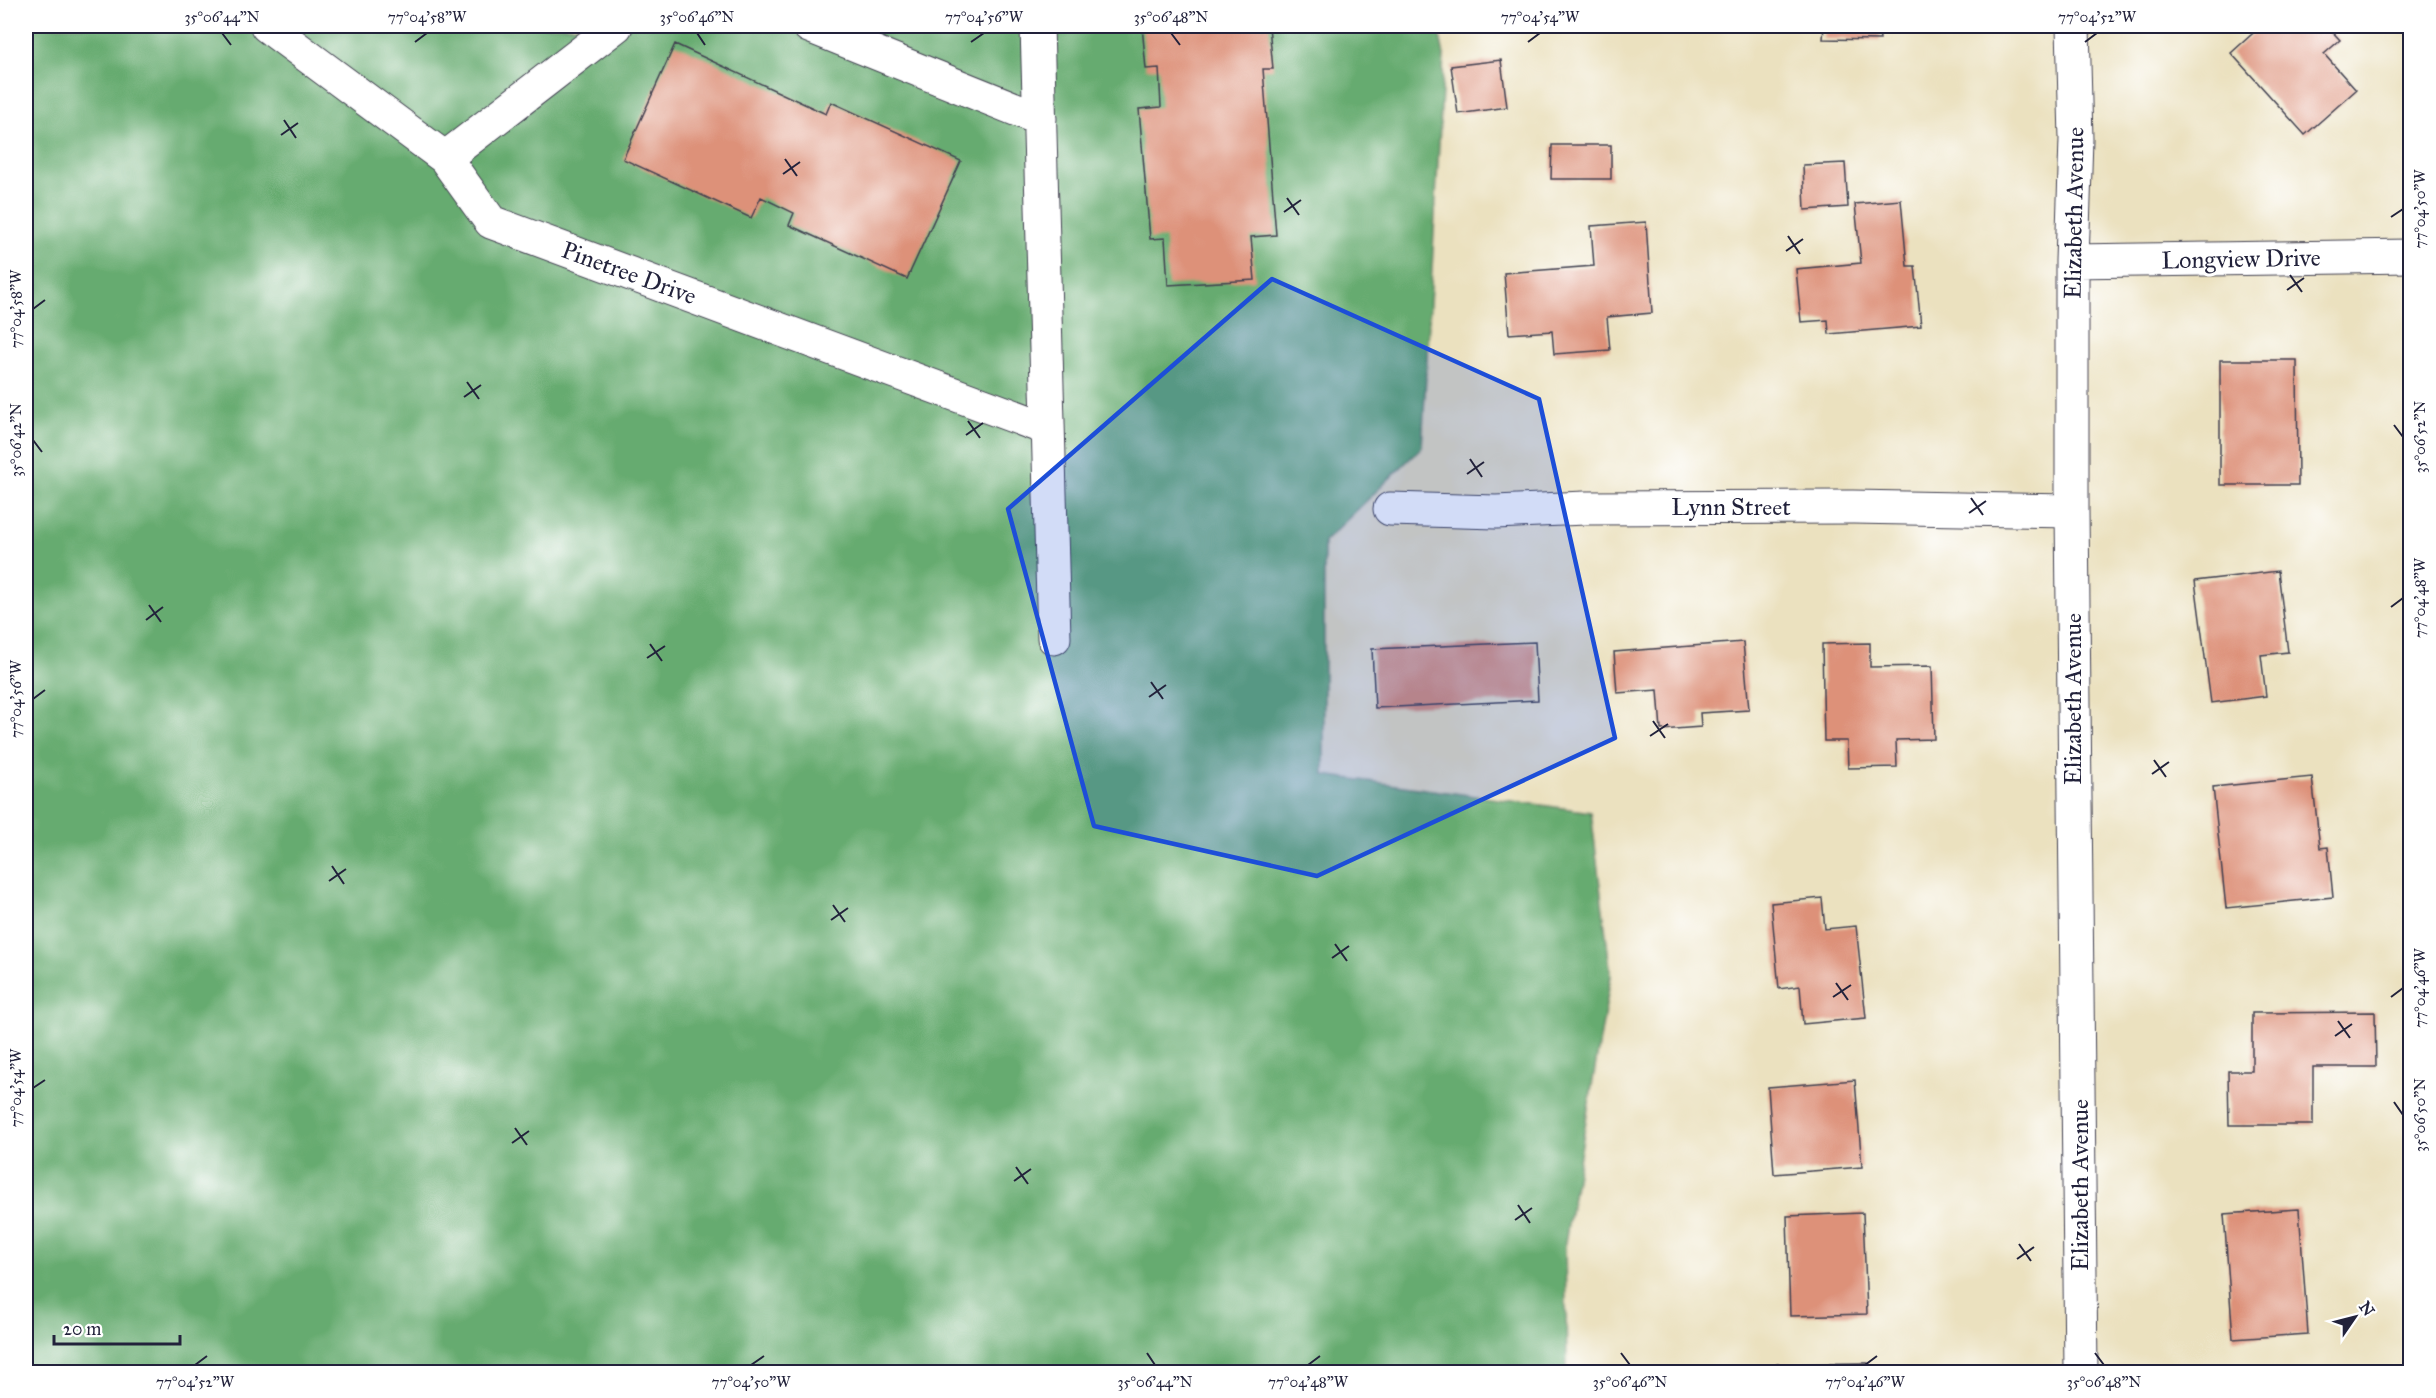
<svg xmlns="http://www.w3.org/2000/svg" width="2436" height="1398" font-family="'IM FELL Great Primer',serif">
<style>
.forest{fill:#66ab70;stroke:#446656;stroke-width:1.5}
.building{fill:#dd9179}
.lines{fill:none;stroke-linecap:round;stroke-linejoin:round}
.minor-casing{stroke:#403f4f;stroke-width:35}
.minor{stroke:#fff;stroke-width:33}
.marked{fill:#1d4ed8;fill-opacity:0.2;stroke:#1d4ed8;stroke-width:4.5;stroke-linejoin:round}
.ticks{fill:none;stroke:#22223b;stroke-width:2}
.labels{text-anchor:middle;stroke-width:6;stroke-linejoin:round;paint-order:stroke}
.street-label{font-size:24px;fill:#22223b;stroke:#fff}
.neatline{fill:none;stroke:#22223b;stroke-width:2}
.ticks-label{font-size:15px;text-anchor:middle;fill:#22223b}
</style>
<rect width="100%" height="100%" fill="#fff"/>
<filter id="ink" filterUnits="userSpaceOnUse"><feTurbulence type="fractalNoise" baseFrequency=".0167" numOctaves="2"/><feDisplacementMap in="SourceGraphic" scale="12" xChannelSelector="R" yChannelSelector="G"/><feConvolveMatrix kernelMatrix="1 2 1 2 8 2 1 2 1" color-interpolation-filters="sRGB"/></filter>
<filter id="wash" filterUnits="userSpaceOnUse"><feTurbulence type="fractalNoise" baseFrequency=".008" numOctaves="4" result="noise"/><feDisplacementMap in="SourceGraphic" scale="24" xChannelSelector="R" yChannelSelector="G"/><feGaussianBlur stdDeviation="1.35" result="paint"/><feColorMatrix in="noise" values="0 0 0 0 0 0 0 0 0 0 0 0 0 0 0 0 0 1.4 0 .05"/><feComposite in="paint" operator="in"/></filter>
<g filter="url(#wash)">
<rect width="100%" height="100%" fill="#ebe1bf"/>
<path class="forest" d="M26,26H1438L1444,55L1422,447L1324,542V775L1591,812L1611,976L1565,1242L1567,1372H26Z"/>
<g id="blocks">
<path class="building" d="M1142,26H1269L1273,69H1263L1276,235L1251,237L1255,280L1168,285L1165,238L1150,239L1139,109L1161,107L1159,68L1146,69Z
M1824,26H1879L1880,40L1823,39Z
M2261,26H2294L2298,31L2303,26H2327L2340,40L2324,54L2356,90L2305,135L2231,53Z
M675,44L826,114L831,102L961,161L907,279L789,225L794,213L761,197L751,218L623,159Z
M1501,60L1507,107L1458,114L1451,66Z
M1552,145H1611V179H1551Z
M1845,163L1848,207L1805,210L1803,165Z
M1901,200L1907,266H1915L1921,326L1829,334L1828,320L1801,322L1796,269L1861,263L1855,204Z
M1646,222L1652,313L1607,317L1610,350L1554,354L1552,331L1509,334L1504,273L1594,266L1591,226Z
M2220,360H2297L2298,485H2220Z
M2278,571L2288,652L2261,655L2266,696L2211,703L2195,581Z
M1535,642L1538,700L1375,708L1372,649Z
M1743,642L1749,710L1700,713L1701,727L1661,730L1658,690L1617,693L1614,652Z
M1870,643V667L1932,666L1934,739L1896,740L1897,767L1848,768L1847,741H1824L1822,644Z
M2312,777L2320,848L2328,847L2333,897L2226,908L2213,787Z
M1822,898L1825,929L1856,926L1866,1018L1803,1024L1800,986L1779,989L1771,903Z
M2375,1012L2376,1067H2313V1125H2229L2228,1071H2252V1013Z
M1855,1080L1862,1167L1774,1174L1768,1087Z
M2299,1209L2308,1334L2233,1339L2224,1214Z
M1863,1213L1867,1314L1790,1316L1787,1216Z
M1868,1363V1372H1777V1364Z"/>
</g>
</g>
<g filter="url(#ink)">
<use href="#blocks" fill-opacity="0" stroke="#403f4f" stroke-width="1.5"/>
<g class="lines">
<defs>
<path id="minor" d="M267,26L445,158L491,222L1048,429
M809,26L1040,119
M1037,26L1054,638
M2073,26L2076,139L2072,261V511L2081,1372
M445,158L616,26
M2072,261L2410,256
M1390,509L1496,512L1585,508L1853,507L2072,511"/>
</defs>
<use href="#minor" class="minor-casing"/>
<use href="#minor" class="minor"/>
</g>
</g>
<path class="marked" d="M1272,279L1539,399L1615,738L1317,876L1094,826L1008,509Z"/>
<path class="ticks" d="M222,33L231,45M697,33L705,45M1171,33L1180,45M415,42L427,33M971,42L984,33M1528,42L1540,33M2085,42L2097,33M284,120L296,138M281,135L298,123M785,159L797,176M783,174L800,162M1287,198L1299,215M1284,212L1301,200M2391,217L2403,209M1788,236L1800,254M1786,251L1803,239M2290,275L2302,292M2287,290L2304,278M33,309L45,300M467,382L479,399M464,397L481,385M968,421L980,438M2394,425L2403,437M966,435L983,423M33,440L42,452M1470,459L1482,477M1467,474L1484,462M1971,498L1983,515M1969,513L1986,501M149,605L161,622M2391,607L2403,598M146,620L163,607M650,644L662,661M647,658L665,646M1151,682L1163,699M1149,697L1166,685M33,699L45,690M1653,721L1665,738M1650,736L1668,724M2154,760L2166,777M2152,774L2169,762M332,866L344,884M329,881L346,869M833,905L845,922M831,920L848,908M1335,944L1347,961M1332,958L1349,946M1836,983L1848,1000M1833,997L1851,985M2391,997L2403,988M2338,1021L2350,1038M2335,1036L2352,1024M33,1088L45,1080M2394,1102L2403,1115M515,1128L527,1145M512,1143L529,1131M1016,1167L1028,1184M1014,1181L1031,1169M1518,1205L1530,1223M1515,1220L1532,1208M2019,1244L2031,1261M2017,1259L2034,1247M1147,1353L1155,1365M1621,1353L1630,1365M2095,1353L2104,1365M195,1365L207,1356M751,1365L764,1356M1308,1365L1320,1356M1865,1365L1877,1356"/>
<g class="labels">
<g class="street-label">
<text transform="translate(2074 213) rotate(-89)" y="8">Elizabeth Avenue</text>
<text transform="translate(2241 259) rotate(-1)" y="8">Longview Drive</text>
<text transform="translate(629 273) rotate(20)" y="8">Pinetree Drive</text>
<text x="1731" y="515">Lynn Street</text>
<text transform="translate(2073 699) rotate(-90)" y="8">Elizabeth Avenue</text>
<text transform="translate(2080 1185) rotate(-90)" y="8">Elizabeth Avenue</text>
</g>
</g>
<rect width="2436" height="1398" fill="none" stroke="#fff" stroke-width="66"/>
<g transform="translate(2355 1317) rotate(55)" stroke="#ffffff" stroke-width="4.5" paint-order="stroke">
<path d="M0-4.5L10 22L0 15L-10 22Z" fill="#22223b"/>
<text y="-9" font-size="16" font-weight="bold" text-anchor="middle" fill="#22223b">N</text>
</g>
<path d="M54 1335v9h126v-9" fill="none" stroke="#22223b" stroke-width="3"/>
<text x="63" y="1335" font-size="18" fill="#22223b" stroke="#ffffff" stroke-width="4.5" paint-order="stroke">20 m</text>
<rect x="33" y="33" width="2370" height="1332" class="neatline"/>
<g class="ticks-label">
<text x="222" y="22">35°06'44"N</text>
<text x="427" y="22">77°04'58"W</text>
<text x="697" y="22">35°06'46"N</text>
<text x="984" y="22">77°04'56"W</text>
<text x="1171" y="22">35°06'48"N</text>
<text x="1540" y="22">77°04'54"W</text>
<text x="2097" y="22">77°04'52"W</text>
<text transform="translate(2420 209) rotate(-90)" y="5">77°04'50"W</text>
<text transform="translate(16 309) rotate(-90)" y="5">77°04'58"W</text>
<text transform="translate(2420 437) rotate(-90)" y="5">35°06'52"N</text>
<text transform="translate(16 440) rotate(-90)" y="5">35°06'42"N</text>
<text transform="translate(2420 598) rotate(-90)" y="5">77°04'48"W</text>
<text transform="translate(16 699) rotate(-90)" y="5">77°04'56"W</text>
<text transform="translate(2420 988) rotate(-90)" y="5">77°04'46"W</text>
<text transform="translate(16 1088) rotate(-90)" y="5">77°04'54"W</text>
<text transform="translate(2420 1115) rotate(-90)" y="5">35°06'50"N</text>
<text x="195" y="1387">77°04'52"W</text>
<text x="751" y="1387">77°04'50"W</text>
<text x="1155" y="1387">35°06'44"N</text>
<text x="1308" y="1387">77°04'48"W</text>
<text x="1630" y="1387">35°06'46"N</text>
<text x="1865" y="1387">77°04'46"W</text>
<text x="2104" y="1387">35°06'48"N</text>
</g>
</svg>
